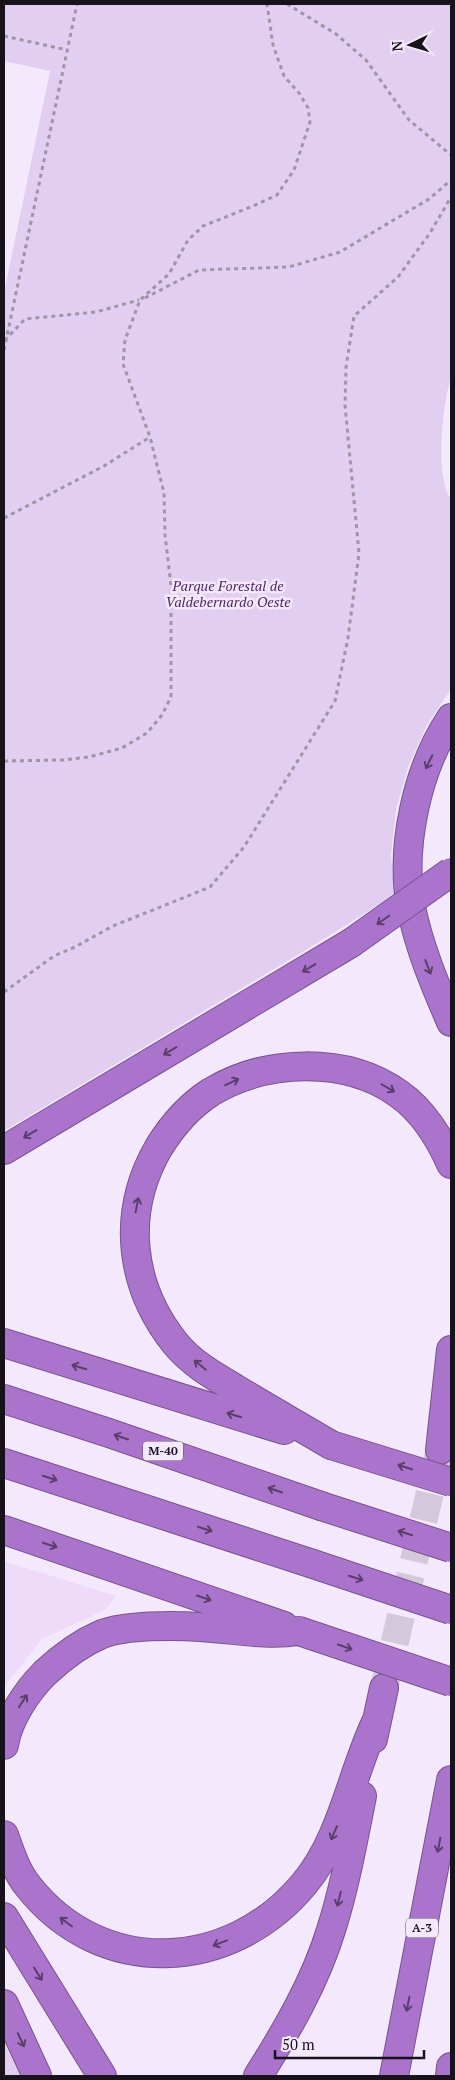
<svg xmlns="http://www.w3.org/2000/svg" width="455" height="2080" font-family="'PT Serif',serif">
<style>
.built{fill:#eedbfa}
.green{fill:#e2cef0}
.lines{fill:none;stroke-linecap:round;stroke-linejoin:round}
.motorway-tunnel{stroke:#d3c9da;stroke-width:28;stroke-dasharray:28 14;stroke-linecap:butt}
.motorway-casing{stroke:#78528e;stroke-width:30}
.path{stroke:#9e95a5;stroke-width:3;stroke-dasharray:4 4;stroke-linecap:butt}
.motorway{stroke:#ab74cc;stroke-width:28}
.motorway-bridge-casing{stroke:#78528e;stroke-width:30;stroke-linecap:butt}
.motorway-bridge{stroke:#ab74cc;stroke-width:28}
.oneway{stroke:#5a3e6b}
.labels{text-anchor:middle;stroke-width:5;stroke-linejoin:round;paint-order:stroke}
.shield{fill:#f4e9fc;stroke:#5a525f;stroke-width:1}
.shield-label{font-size:12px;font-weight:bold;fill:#18121c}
.park-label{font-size:14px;font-style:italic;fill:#4f2765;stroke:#f4e9fc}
</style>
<rect width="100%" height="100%" fill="#f4e9fc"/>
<path class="built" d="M4,1561L116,1596L105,1610L42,1639L4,1687Z"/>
<path class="green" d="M4,4H451V377C443,403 434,477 451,499V689L427,725L408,767L396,810L391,855L394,895L319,942L4,1131V293L50,71L4,61Z
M4,2039L22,2076H4Z"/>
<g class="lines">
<path class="motorway-tunnel" d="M385,1684L439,1454"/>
<defs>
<path id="motorway" d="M451,718C417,769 400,847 411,907C419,947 435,985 451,1022
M4,1150L351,943
M4,1343L284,1430
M4,1399L109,1433L321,1506
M331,1445C299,1426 267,1408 236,1389C214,1376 191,1363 175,1343C129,1285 121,1212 159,1147C172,1126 189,1106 211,1092C266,1059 346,1056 399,1094C422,1110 440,1138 451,1164
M440,1450L451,1350
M4,1463L310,1563
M4,1530L284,1626
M373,1739L384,1688
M4,1745C8,1719 27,1691 45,1673C61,1658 81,1643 102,1634C126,1625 174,1625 200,1627C234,1629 265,1636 299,1631
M4,1835C10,1852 16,1871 28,1886C101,1979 230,1973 304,1884C342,1839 351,1775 376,1722
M4,1917L102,2076
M4,2004L37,2076
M258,2076C287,2030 315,1982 331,1930C345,1886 353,1841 362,1796
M394,2076L451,1780
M450,2076L451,2067"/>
</defs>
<use href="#motorway" class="motorway-casing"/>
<path class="path" d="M287,4L336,34L366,60L409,120L451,155
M4,36L67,50
M145,298L199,270L289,267L340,252L429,199L451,180
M4,339H6L25,319L96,312L139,300
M4,350L77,4
M4,518L104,466L150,437
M4,761L63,760L89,757L122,748L147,733L162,715L171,697V585L165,535L164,493L150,437L123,364L125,340L140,300L169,274L188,240L203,226L253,206L277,195L294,170L310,122L308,108L299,93L284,76L273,45L267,4
M4,992L54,956L75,947L113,926L210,887L244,847L335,701L348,638L359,553L345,405L346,367L354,316L398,277L430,233L451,197"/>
<use href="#motorway" class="motorway"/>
<defs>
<path id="motorway-bridge" d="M351,943L451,872
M331,1445L451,1482
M321,1506L451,1548
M310,1563L451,1610
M299,1631L451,1682"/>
</defs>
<use href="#motorway-bridge" class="motorway-bridge-casing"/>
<use href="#motorway-bridge" class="motorway-bridge"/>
</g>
<defs><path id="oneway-shaft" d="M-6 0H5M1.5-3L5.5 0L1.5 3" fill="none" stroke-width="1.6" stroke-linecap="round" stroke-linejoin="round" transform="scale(1.25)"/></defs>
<g class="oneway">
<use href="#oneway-shaft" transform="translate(429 762) rotate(116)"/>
<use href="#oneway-shaft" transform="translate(383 920) rotate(145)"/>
<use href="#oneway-shaft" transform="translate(428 967) rotate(69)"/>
<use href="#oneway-shaft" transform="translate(309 968) rotate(149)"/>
<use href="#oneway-shaft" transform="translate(170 1051) rotate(149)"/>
<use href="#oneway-shaft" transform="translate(232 1082) rotate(-25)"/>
<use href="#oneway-shaft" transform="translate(388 1088) rotate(30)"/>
<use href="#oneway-shaft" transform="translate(30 1134) rotate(149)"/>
<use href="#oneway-shaft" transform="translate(137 1205) rotate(-79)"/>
<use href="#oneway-shaft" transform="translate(200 1365) rotate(-141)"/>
<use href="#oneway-shaft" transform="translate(79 1367) rotate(-163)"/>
<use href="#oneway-shaft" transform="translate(234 1415) rotate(-163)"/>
<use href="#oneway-shaft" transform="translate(121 1437) rotate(-161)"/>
<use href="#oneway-shaft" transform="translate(405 1467) rotate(-163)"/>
<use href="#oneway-shaft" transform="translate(50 1478) rotate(18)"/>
<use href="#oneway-shaft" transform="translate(275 1490) rotate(-161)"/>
<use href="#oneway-shaft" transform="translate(205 1529) rotate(18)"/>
<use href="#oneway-shaft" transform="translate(405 1533) rotate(-162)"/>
<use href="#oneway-shaft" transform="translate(50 1545) rotate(18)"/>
<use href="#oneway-shaft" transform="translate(356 1578) rotate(18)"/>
<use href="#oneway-shaft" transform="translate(204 1598) rotate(19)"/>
<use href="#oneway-shaft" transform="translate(345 1647) rotate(19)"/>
<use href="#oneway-shaft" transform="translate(23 1701) rotate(-57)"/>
<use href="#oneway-shaft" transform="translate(334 1833) rotate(114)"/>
<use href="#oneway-shaft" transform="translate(439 1845) rotate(101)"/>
<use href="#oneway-shaft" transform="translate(339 1899) rotate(104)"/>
<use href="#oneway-shaft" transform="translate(66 1922) rotate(-143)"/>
<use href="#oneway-shaft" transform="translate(220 1943) rotate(159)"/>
<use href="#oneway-shaft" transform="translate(38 1974) rotate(58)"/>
<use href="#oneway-shaft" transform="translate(408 2004) rotate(101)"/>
<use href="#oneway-shaft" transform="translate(21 2040) rotate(65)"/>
</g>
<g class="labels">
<g class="shield">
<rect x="143" y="1441.5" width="40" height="19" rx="4"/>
<rect x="406" y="1918.5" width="32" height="19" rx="4"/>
</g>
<g class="shield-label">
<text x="163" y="1455">M-40</text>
<text x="422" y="1932">A-3</text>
</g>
<g class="park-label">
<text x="228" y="591">Parque Forestal de<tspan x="228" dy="16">Valdebernardo Oeste</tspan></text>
</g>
</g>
<rect width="455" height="2080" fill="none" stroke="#18121c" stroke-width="10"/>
<g transform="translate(410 45) rotate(265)" stroke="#f4e9fc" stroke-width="4" paint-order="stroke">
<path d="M0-4L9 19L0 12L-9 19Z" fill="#18121c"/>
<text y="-8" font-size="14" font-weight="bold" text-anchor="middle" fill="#18121c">N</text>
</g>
<path d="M275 2050v8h149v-8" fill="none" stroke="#18121c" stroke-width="2.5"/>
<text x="282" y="2050" font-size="15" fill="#18121c" stroke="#f4e9fc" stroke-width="4" paint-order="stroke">50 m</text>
</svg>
